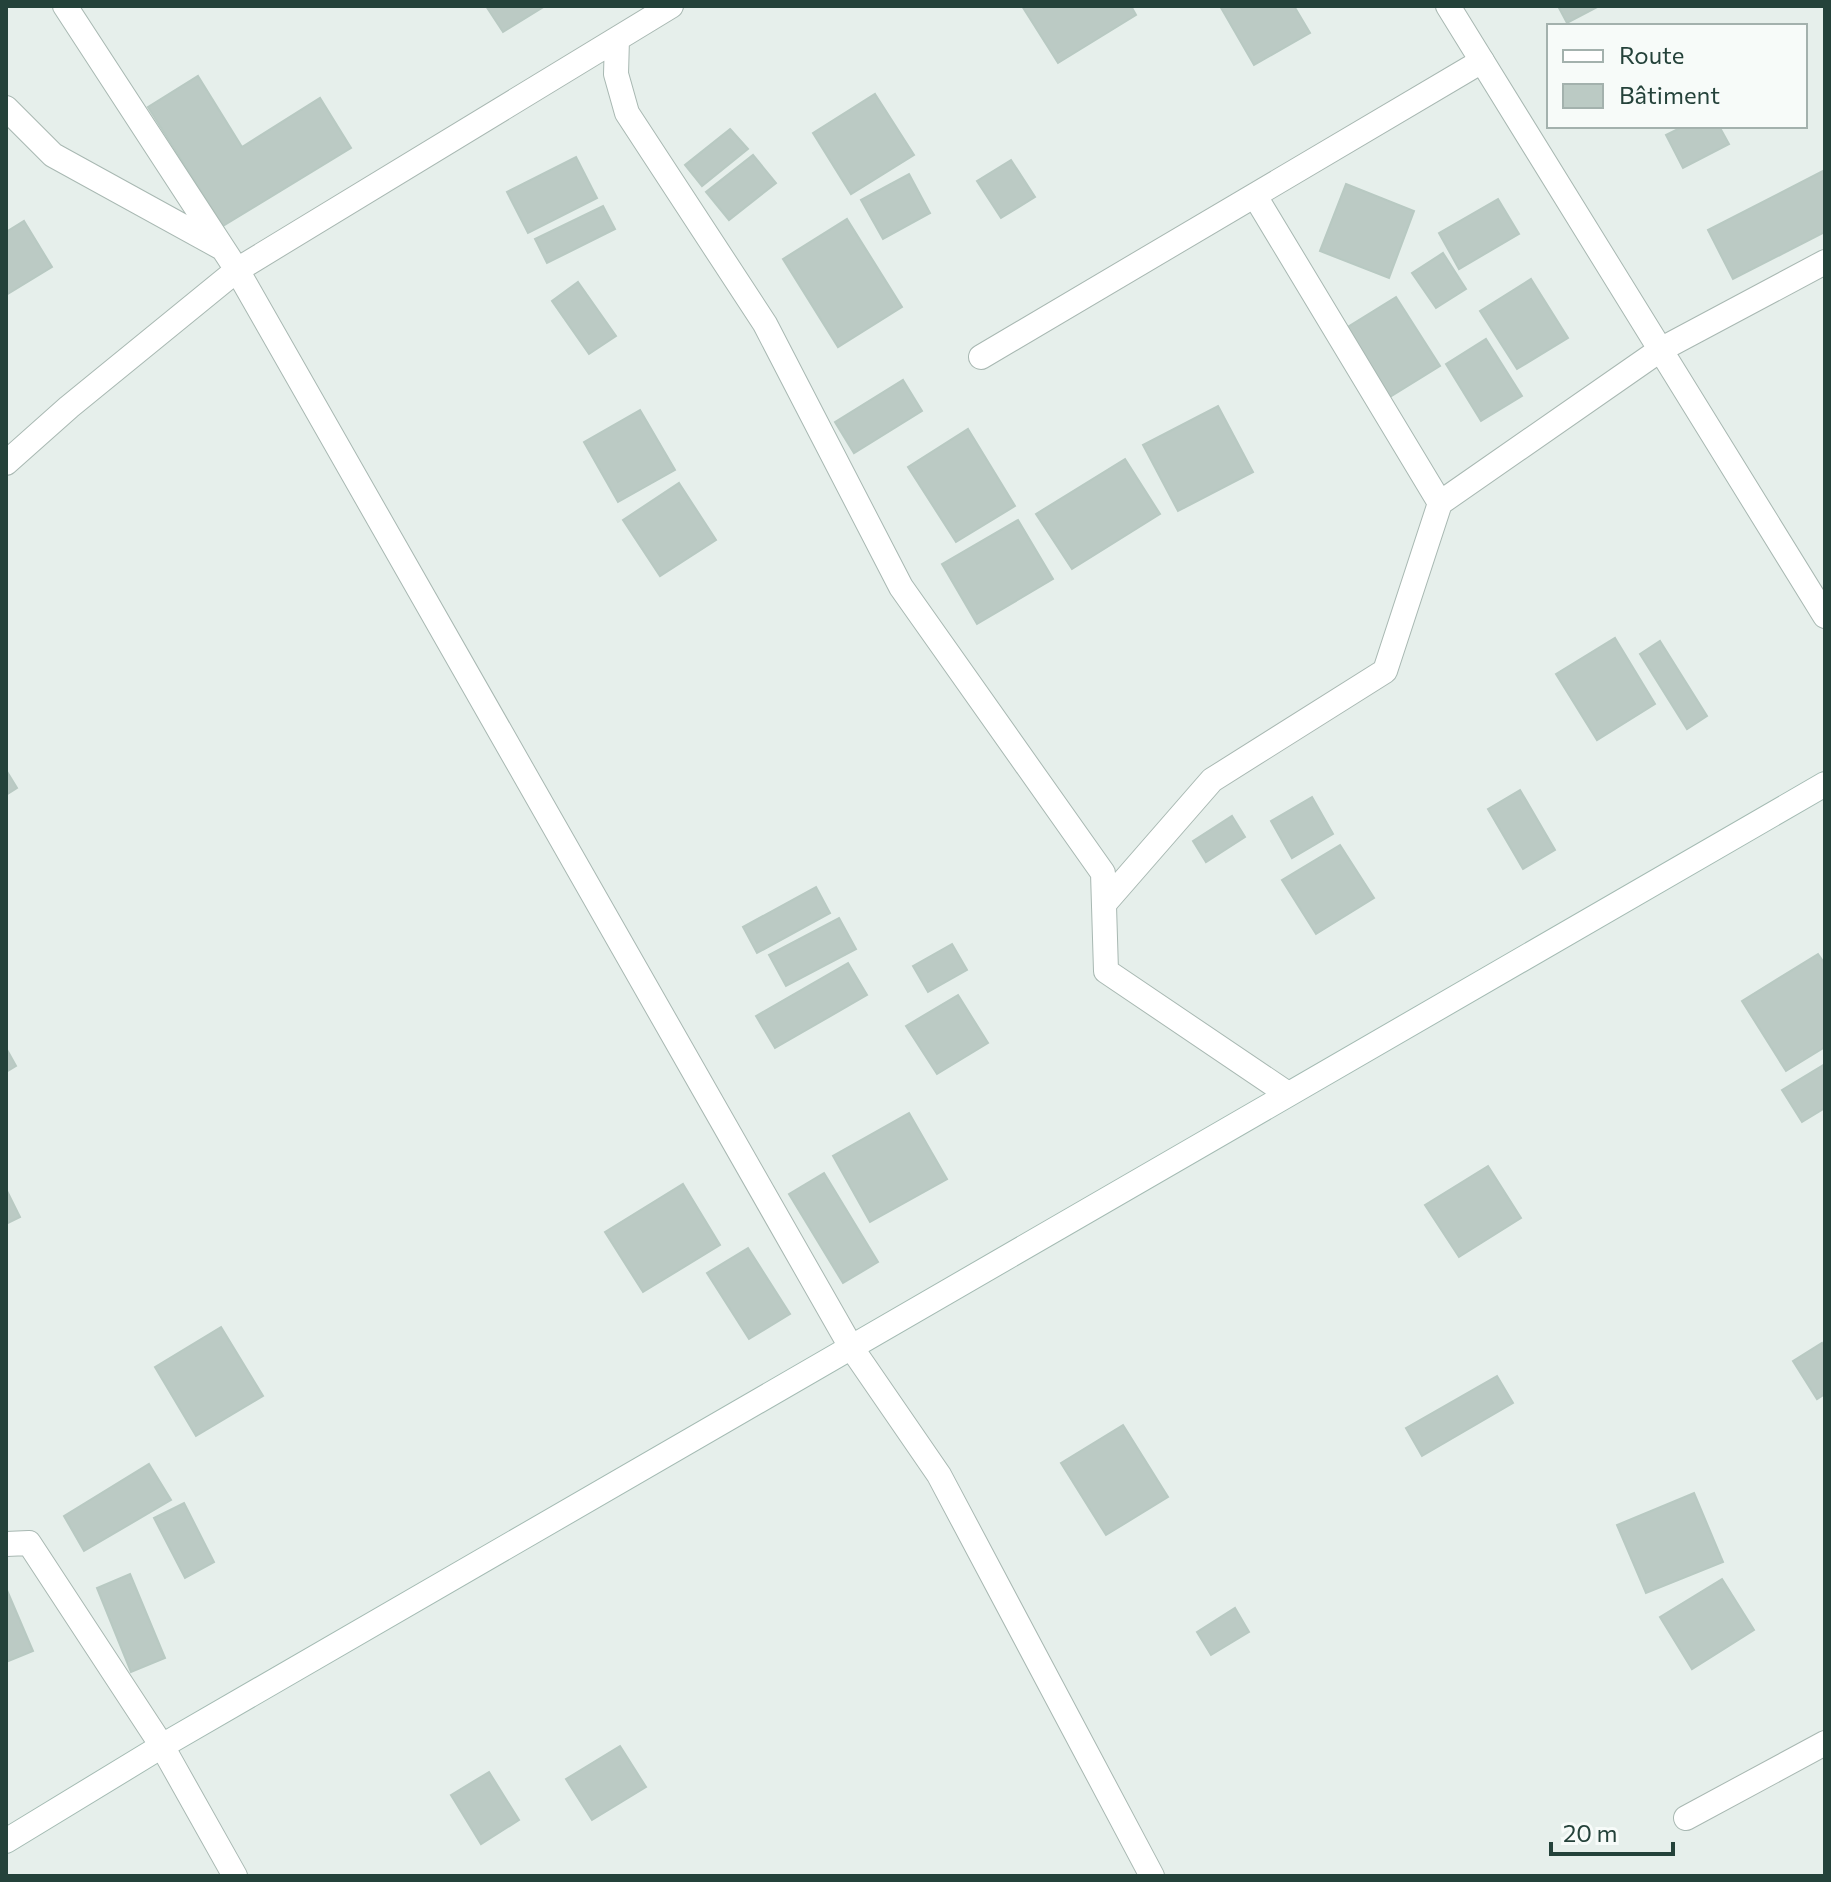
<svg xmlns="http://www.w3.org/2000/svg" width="1831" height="1882" font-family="Commissioner,sans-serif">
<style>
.building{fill:#bbcac4;stroke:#b8c9c2;stroke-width:2}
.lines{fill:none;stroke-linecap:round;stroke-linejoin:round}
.lane-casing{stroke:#a8b8b2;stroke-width:26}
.street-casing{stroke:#a8b8b2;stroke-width:26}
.secondary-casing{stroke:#a4bbb3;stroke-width:26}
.lane{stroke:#fff;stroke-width:24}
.street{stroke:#fff;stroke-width:24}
.secondary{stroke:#fff;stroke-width:24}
</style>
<rect width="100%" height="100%" fill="#e6efeb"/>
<path class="building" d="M486,6H545L503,32Z
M1022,6H1131L1136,15L1058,63Z
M1220,6H1294L1310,33L1254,65Z
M1558,6H1599L1567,23Z
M198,76L242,147L320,98L351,148L223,226L148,107Z
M875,94L914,155L851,194L813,133Z
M1684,126H1719L1729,144L1683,168L1666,135Z
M730,129L748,149L702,186L685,165Z
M753,155L776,183L729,220L706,192Z
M576,157L597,198L528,233L507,192Z
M1011,160L1035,197L1001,218L977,181Z
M1825,170V232L1733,279L1708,230Z
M909,174L930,213L883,239L861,200Z
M1346,184L1414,211L1389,278L1320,251Z
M1498,199L1519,234L1459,269L1439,233Z
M603,206L615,229L547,263L535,239Z
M847,219L902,307L838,347L783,259Z
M24,221L52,267L6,295V232Z
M1443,253L1466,289L1436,308L1412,273Z
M1531,279L1568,338L1517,369L1480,311Z
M578,282L616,336L589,354L552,301Z
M1396,297L1440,366L1390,397L1346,328Z
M1486,339L1522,396L1481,421L1446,364Z
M903,380L922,411L854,453L835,422Z
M1218,406L1253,472L1178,511L1143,445Z
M640,410L675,470L618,502L584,442Z
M968,429L1015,506L956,542L908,467Z
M1125,459L1160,514L1072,569L1036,514Z
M679,483L716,540L660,576L623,520Z
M1018,520L1053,579L977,624L942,564Z
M1615,638L1655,704L1597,740L1556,674Z
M1660,641L1707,716L1687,729L1640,654Z
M6,770L17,788L6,795Z
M1520,790L1555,850L1523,869L1488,809Z
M1312,797L1333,834L1292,858L1271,821Z
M1232,816L1245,837L1206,862L1193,841Z
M1340,845L1374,898L1316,934L1282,880Z
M816,887L830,913L757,953L743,927Z
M839,918L856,949L786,986L769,955Z
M952,944L967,970L928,992L913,966Z
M1818,954L1825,964V1047L1786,1071L1742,1001Z
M848,963L867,995L775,1048L756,1016Z
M958,995L988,1043L937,1074L906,1026Z
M6,1048L16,1066L6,1072Z
M1825,1064V1108L1802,1122L1782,1090Z
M909,1113L947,1179L870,1222L833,1156Z
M1488,1166L1521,1218L1459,1257L1425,1205Z
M824,1173L878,1262L843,1283L789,1194Z
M683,1184L720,1245L643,1292L605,1232Z
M6,1189L20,1217L6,1224Z
M748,1248L790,1314L749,1339L707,1273Z
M221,1327L263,1396L196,1436L155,1367Z
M1822,1343L1825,1348V1394L1817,1399L1793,1361Z
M1497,1376L1513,1403L1422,1456L1406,1428Z
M1123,1425L1168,1497L1106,1535L1061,1463Z
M149,1464L171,1500L84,1551L64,1516Z
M1694,1493L1723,1562L1646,1593L1617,1525Z
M184,1503L214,1562L185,1578L154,1518Z
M130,1574L165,1658L131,1672L97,1588Z
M1722,1579L1754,1630L1692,1669L1660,1617Z
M6,1588L33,1651L6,1662Z
M1235,1608L1249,1632L1211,1655L1197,1632Z
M620,1746L646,1787L592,1820L566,1779Z
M489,1772L519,1820L481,1844L451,1795Z"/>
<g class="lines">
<defs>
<path id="lane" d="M1255,196L1440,503
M981,357L1482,61
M1104,904L1212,780L1385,671L1440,503L1660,350
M6,1544L29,1543L162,1746"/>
<path id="street" d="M65,6L237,270L851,1347L939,1475L1152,1876
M1448,6L1825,616
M617,39L616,74L627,113L765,324L901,587L1103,873L1106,971L1288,1094
M6,108L53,155L222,248
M1660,350L1825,262
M6,463L69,407L237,270L671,6
M162,1746L235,1876
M1686,1818L1825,1743"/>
<path id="secondary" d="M6,1841L162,1746L1825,784"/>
</defs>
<use href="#lane" class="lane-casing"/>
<use href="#street" class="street-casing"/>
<use href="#secondary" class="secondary-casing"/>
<use href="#lane" class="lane"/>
<use href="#street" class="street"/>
<use href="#secondary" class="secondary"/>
</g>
<rect width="1831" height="1882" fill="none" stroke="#24423a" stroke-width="16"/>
<rect x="1547" y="24" width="260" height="104" fill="#f7fbf9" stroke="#a3b1ad" stroke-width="2"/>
<rect x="1563" y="50" width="40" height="12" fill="#ffffff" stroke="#a3b1ad" stroke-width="2"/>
<text x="1619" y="64" font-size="24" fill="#24423a">Route</text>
<rect x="1563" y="84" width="40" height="24" fill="#bbcac4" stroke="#a3b1ad" stroke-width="2"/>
<text x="1619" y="104" font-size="24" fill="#24423a">Bâtiment</text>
<path d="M1551 1842v12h122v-12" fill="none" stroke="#24423a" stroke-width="4"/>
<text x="1563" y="1842" font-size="24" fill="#24423a" stroke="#f7fbf9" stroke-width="6" paint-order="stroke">20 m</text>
</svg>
